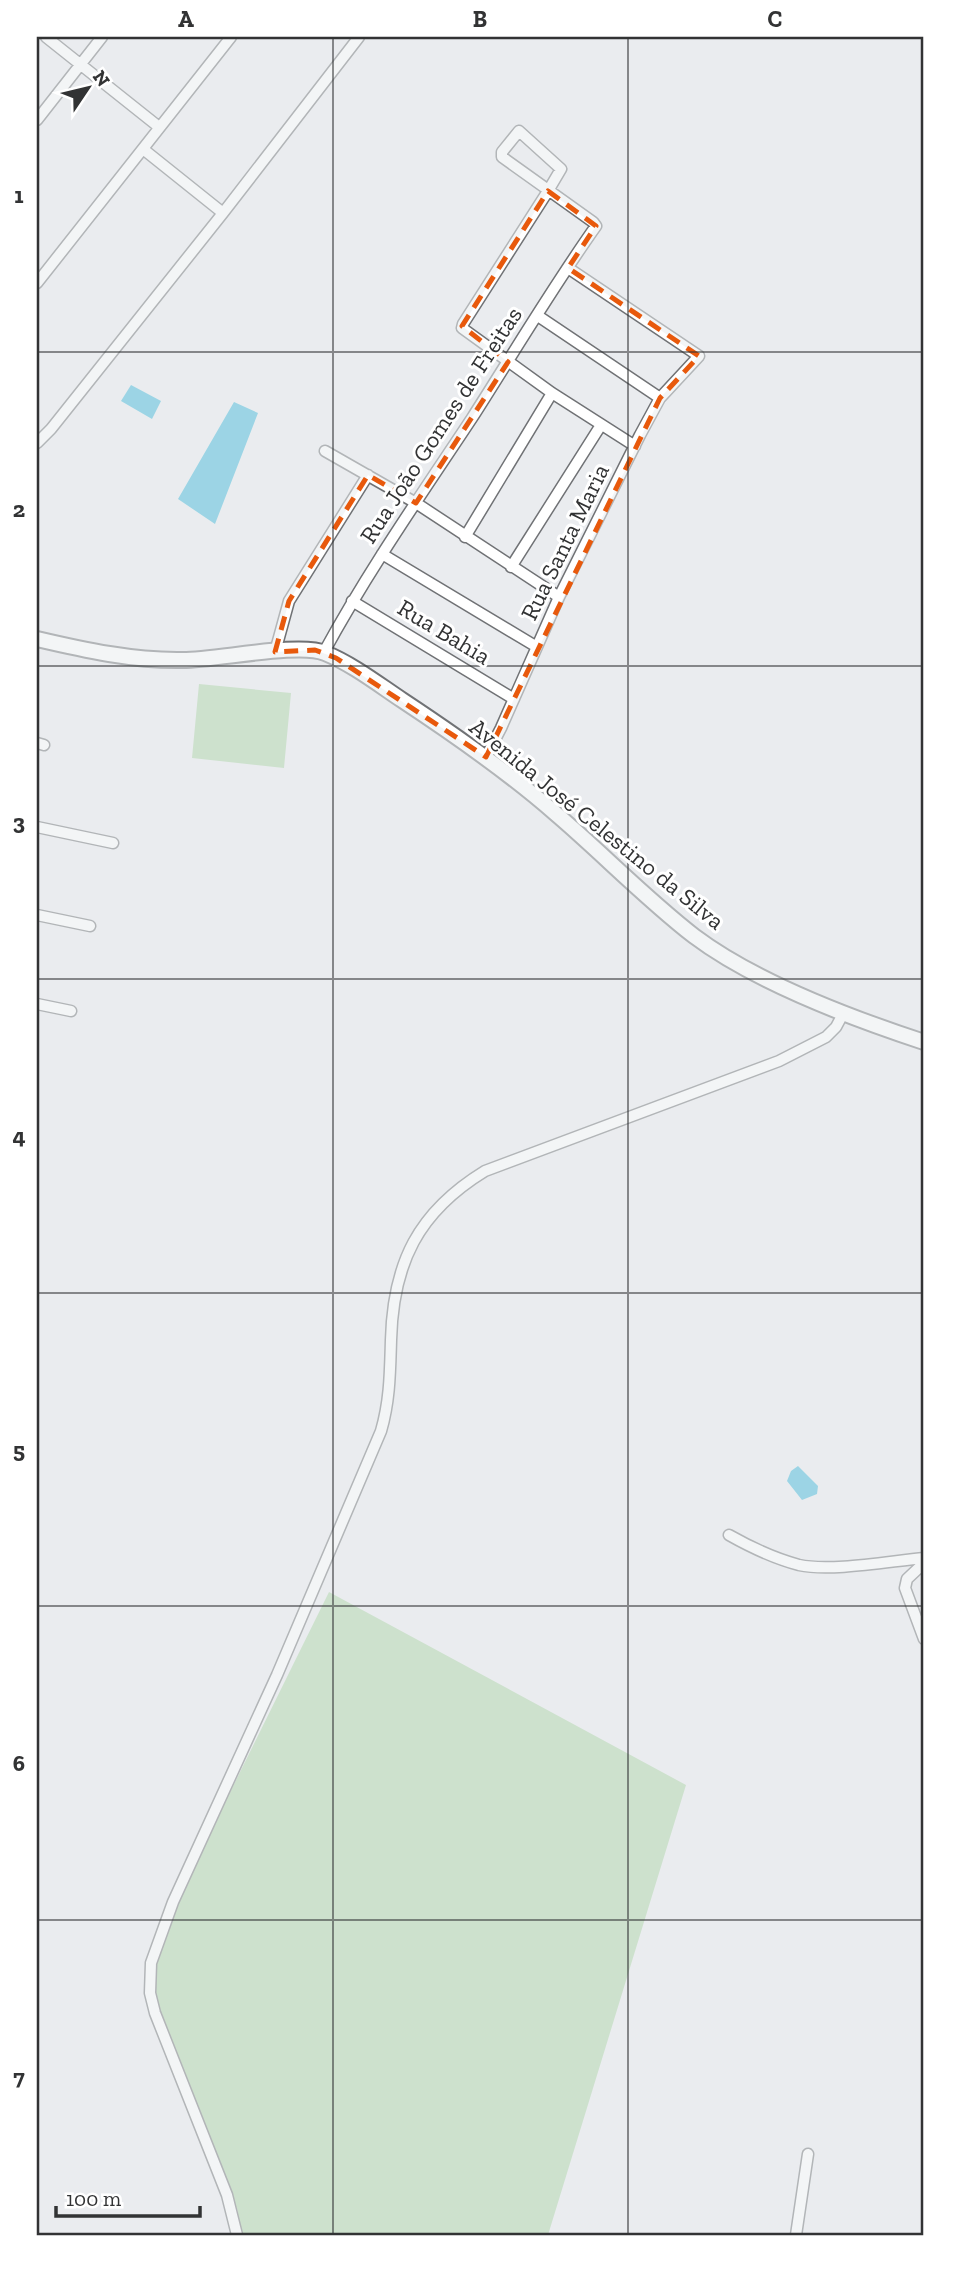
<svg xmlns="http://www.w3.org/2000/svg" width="961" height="2272" font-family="'Zilla Slab',serif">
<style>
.green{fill:#acd2a5}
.water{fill:#3eb7d9}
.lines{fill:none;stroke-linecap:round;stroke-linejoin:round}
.street-casing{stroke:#707275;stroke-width:13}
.secondary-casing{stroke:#707275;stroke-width:18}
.street{stroke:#fff;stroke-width:10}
.secondary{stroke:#fff;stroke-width:14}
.marked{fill:none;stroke:#e8590c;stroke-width:5;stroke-dasharray:14 9;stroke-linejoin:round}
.grid{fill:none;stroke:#323334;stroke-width:2;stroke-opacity:0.55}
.labels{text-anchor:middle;stroke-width:6;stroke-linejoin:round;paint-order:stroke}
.street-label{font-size:24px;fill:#323334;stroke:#fff}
.neatline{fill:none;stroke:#323334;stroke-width:2.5}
.grid-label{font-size:23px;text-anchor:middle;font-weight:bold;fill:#323334}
</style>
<rect width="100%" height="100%" fill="#eaecef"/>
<path class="green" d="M199,684L291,693L284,768L192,758Z
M329,1592L686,1785L548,2235H242L237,2209L164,2033L154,1993L156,1960L177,1903L198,1857Z"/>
<path class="water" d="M131,385L161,401L152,419L121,401Z
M234,402L258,413L215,524L178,499Z
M798,1466L818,1486L817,1494L802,1500L787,1481L791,1471Z"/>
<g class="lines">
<defs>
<path id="street" d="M46,37L159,127
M37,120L102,37
M143,149L223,213
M37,283L231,37
M538,316L660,398
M37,443L51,429L223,213L359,37
M325,451L416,503L559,597
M465,537L552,393
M382,554L537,647
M511,567L601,425
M352,601L514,699
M275,652L289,601L368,475
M324,652C368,571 421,495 472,418C513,354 552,288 596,226L593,222L502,157V152L519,131L561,169L548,191L463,324L462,328L552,393L635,446
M37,743L44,745
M486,757L501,728L559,597L640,435L660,398L699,356L568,268
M37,827L113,843
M37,915L90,926
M37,1004L71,1011
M729,1535C752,1548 773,1558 799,1565C831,1572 890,1561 924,1558
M924,1563L907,1579L905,1588L924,1639
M237,2235L227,2195L155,2013L150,1993L151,1963L173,1902L277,1675L381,1431C390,1400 390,1372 391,1340C393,1263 418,1212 485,1171L779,1061L826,1037L836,1027L844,1012
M796,2235L808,2154"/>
<path id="secondary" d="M37,639C84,650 134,661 183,660C217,660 300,642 325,653C352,664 378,684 402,700C455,735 507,771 555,813C602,853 645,898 694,936C755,982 851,1018 924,1042"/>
</defs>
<use href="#street" class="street-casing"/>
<use href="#secondary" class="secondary-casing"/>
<use href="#street" class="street"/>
<use href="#secondary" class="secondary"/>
</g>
<path d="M0 0H961V2272H0ZM548,191L596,226L568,268L699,356L660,398L486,757L336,658L315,650L275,652L289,601L368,475L416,503L508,362L462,326Z" fill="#eaecef" fill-opacity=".55" fill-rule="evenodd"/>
<path class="marked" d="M548,191L596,226L568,268L699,356L660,398L486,757L336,658L315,650L275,652L289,601L368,475L416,503L508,362L462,326Z"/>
<path class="grid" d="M333,37V2235M628,37V2235M37,352H924M37,666H924M37,979H924M37,1293H924M37,1606H924M37,1920H924"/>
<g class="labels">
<g class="street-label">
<text transform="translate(441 425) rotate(-57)" y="8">Rua João Gomes de Freitas</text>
<text transform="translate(565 542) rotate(-64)" y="8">Rua Santa Maria</text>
<text transform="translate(444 632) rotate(31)" y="8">Rua Bahia</text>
<text transform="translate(597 824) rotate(39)" y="8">Avenida José Celestino da Silva</text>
</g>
</g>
<rect width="961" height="2272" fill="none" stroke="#ffffff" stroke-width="77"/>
<g transform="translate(88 88) rotate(55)" stroke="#ffffff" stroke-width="5" paint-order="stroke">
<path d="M0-5L12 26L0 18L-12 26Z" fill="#323334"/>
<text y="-10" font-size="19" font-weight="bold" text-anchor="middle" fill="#323334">N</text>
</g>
<path d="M56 2206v10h144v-10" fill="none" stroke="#323334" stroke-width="3.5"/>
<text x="66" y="2206" font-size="21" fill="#323334" stroke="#ffffff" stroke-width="5" paint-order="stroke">100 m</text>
<rect x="38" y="38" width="884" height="2196" class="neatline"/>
<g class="grid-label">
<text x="186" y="27">A</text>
<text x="480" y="27">B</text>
<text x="775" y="27">C</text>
<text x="19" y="203">1</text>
<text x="19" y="517">2</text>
<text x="19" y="830">3</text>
<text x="19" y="1144">4</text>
<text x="19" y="1458">5</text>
<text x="19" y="1771">6</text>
<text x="19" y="2085">7</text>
</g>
</svg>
